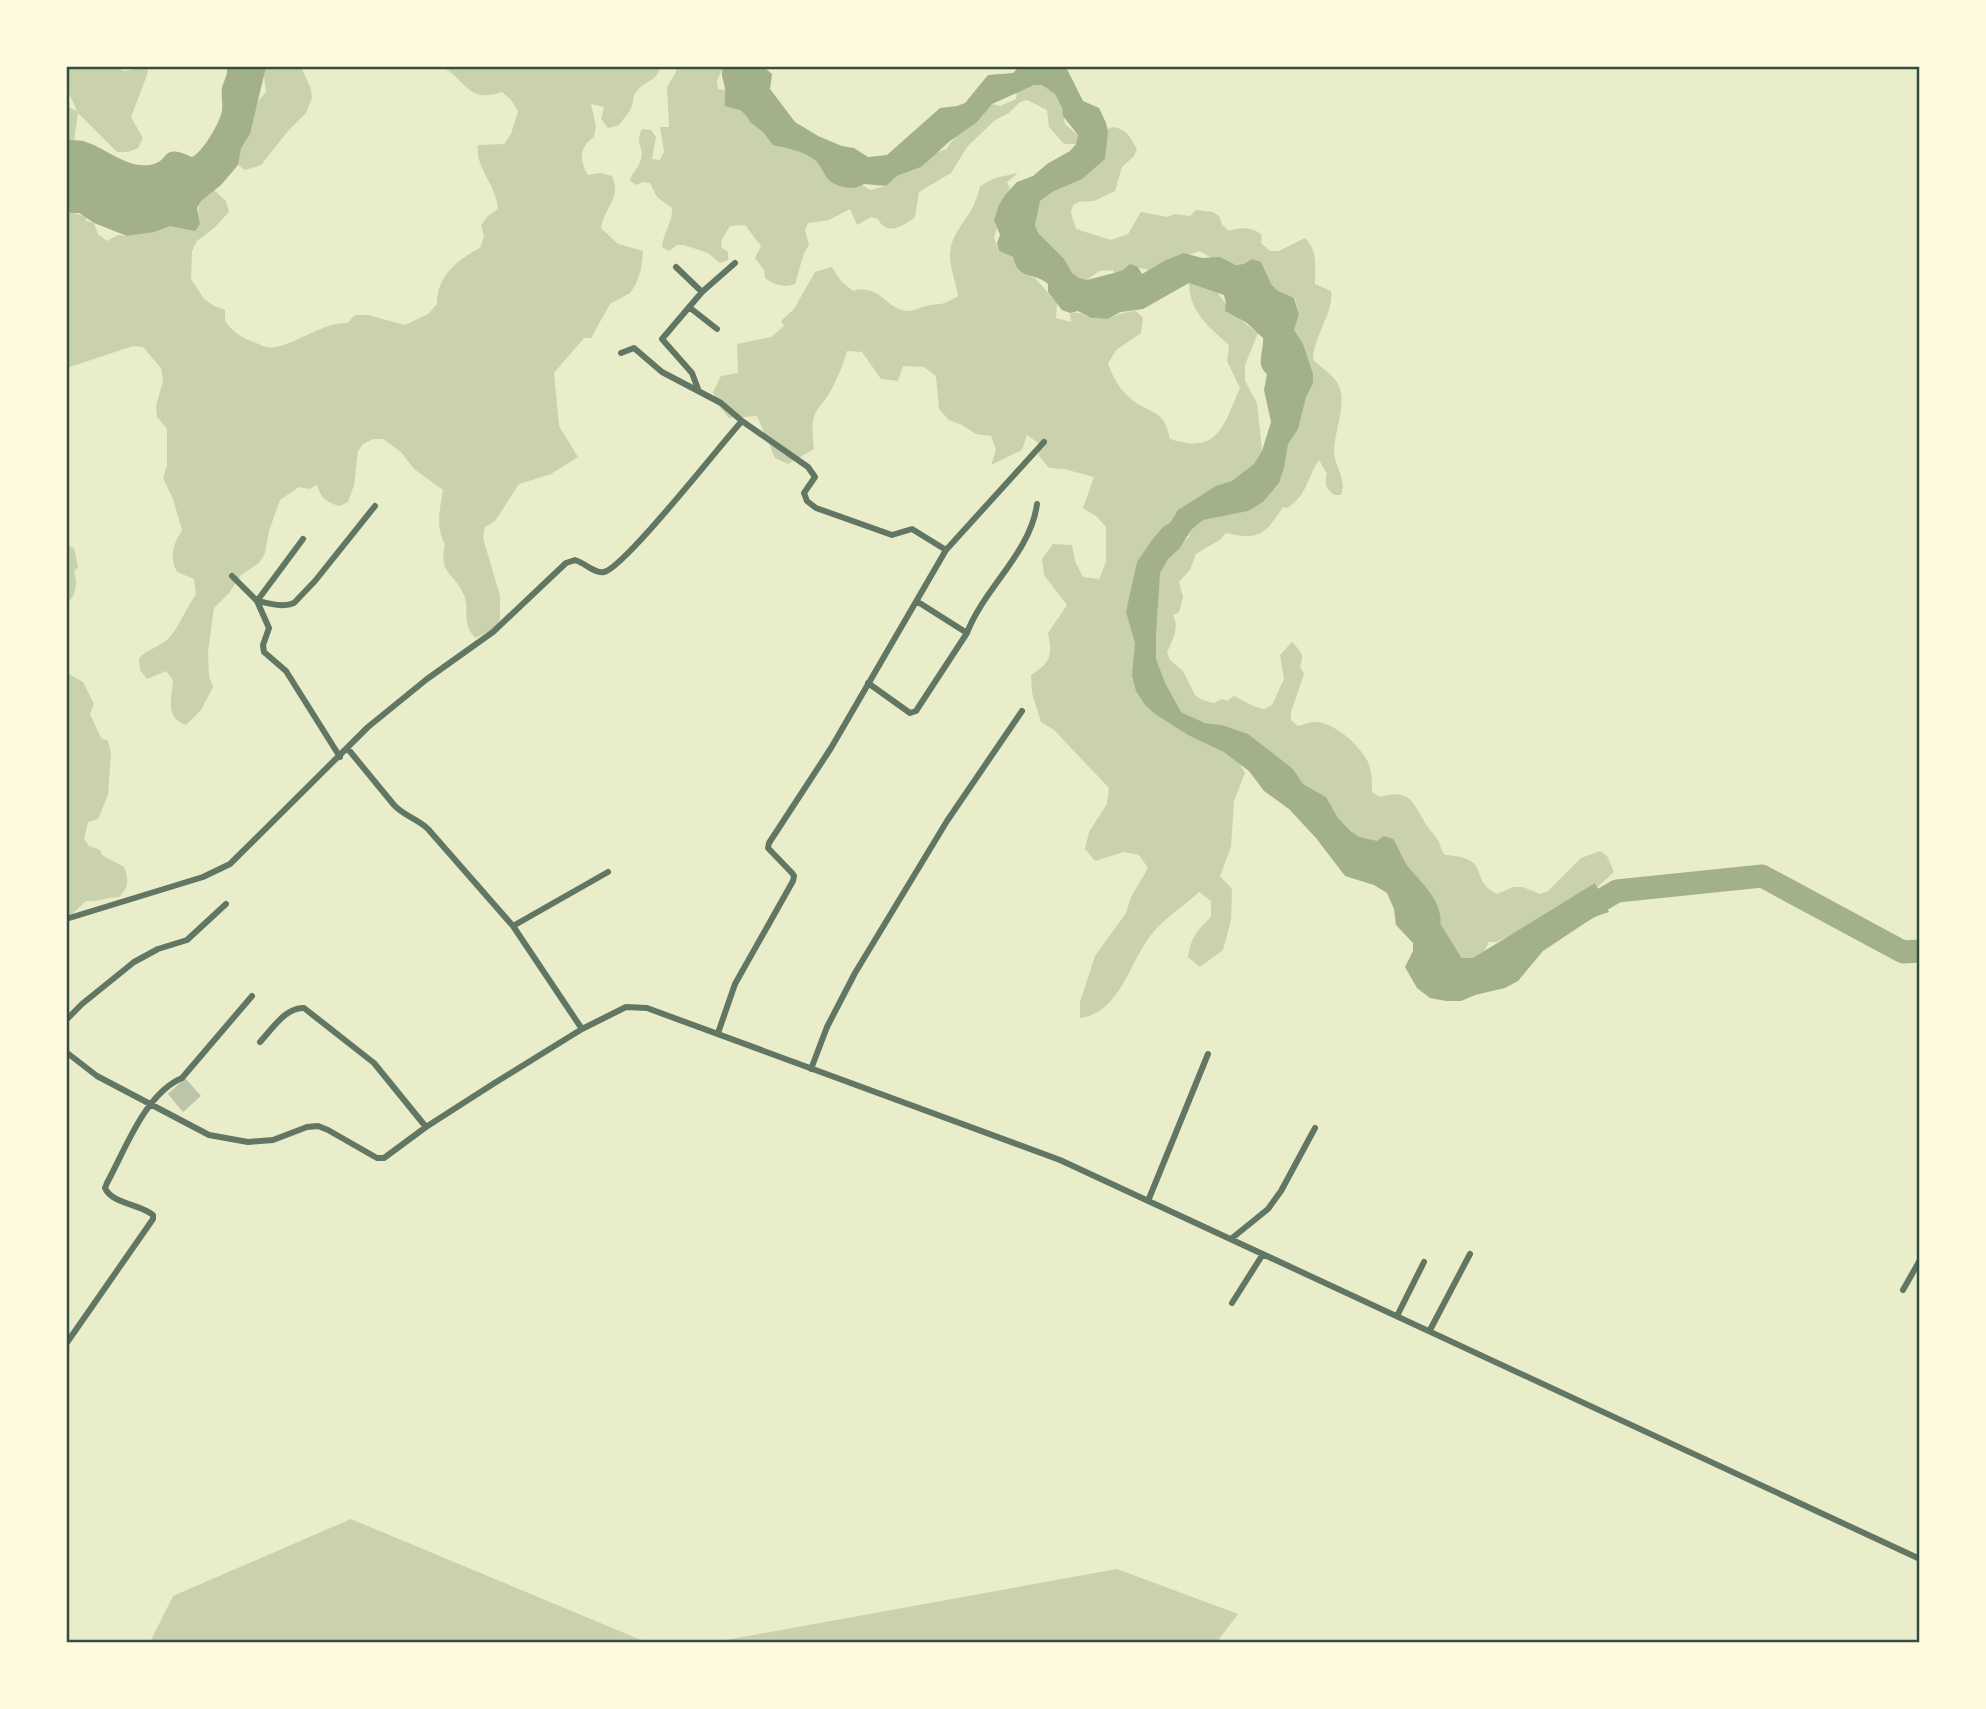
<svg xmlns="http://www.w3.org/2000/svg" width="1986" height="1709" font-family="'Sofia Sans Condensed',sans-serif">
<style>
.green{fill:#cad2ad}
.water{fill:#a3b18a}
.lines{fill:none;stroke-linecap:round;stroke-linejoin:round}
.river{stroke:#a3b18a;stroke-width:23}
.building{fill:#bcc5a7}
.minor{stroke:#617663;stroke-width:6}
.neatline{fill:none;stroke:#344e41;stroke-width:2.5}
</style>
<rect width="100%" height="100%" fill="#e9edc9"/>
<path class="green" d="M67,67H115L124,71L148,67L147,75L131,117L143,138L138,148L128,152H117L78,113L74,141L67,145L66,106L77,111L67,89Z
M259,67H301L311,89L312,98L306,113L288,131L261,165L245,170L238,165L235,157L259,100L266,92L264,76Z
M442,67H661C656,81 647,80 638,90C632,96 634,99 632,106C630,112 623,119 619,125L608,128L601,119L604,107L591,104L596,126L594,137C579,147 579,161 588,175L600,173L612,176C622,198 605,206 601,228L618,244L643,251L641,269L636,284L630,293L610,304L591,338H584L554,373L559,426L578,457L551,474L519,484L495,521L485,527L483,538L500,596V620L494,629L475,638C461,621 470,611 464,595C455,573 438,575 445,544C435,526 440,509 443,490L414,469L401,452L383,439H373L363,444L358,451L354,485L348,502L339,506C326,502 321,498 317,485L310,489L299,487L280,500L269,531L265,553L259,563L241,575L229,593L214,608L208,652L209,676L213,687L201,710L186,725C164,717 172,699 173,680L166,671L147,679L140,670L139,658C148,649 159,647 168,639C178,630 186,607 196,595L194,579L177,572C169,556 173,545 182,530L173,499L163,478L167,466V429L157,417L156,406L163,381L161,368L143,347L133,346L67,368V211L86,217V221L94,223L98,234L107,241L118,235C135,238 152,230 168,226C183,223 180,233 200,224C196,209 201,204 201,190L213,189L226,201L229,212L214,228L197,241L192,251L191,279L204,299L214,306L225,310V321C234,333 242,338 256,343C260,344 263,347 267,347C287,351 320,322 347,323L355,315H368L405,325L428,314L437,304C437,276 457,260 480,248L484,236L481,225L488,216L498,209C496,184 475,168 478,145L504,144L511,134L518,111L511,100L502,92C467,104 467,80 442,67Z
M676,67H723L717,81L718,89L726,90L870,190L886,186L897,176L921,167L930,154L947,149C950,139 982,113 992,104L1000,106L1016,99L1017,91L1030,76L1055,94L1062,108L1065,124L1078,135L1076,144H1064L1049,127L1047,110L1027,100L1020,102L1009,113L995,120L967,147L951,173L919,192L915,217C902,227 887,236 878,219L871,217L857,225L850,209L829,220L808,223L805,230L809,245L804,253L795,284C785,288 774,285 765,278L764,270L755,258L761,246L745,225L730,226L722,239L721,247L728,252V260L720,263L708,253L684,245H677L669,251L662,247C663,233 673,222 672,208L657,197L650,183L643,182L637,185L630,181C632,172 639,168 641,159C645,148 634,144 642,129L651,130L656,137L652,159L660,160L664,152L660,127H669L667,87L676,72Z
M1113,127C1127,129 1130,137 1137,149L1134,156L1122,167L1115,191L1094,201L1079,202L1073,205L1071,213L1076,229L1111,240L1128,234L1141,212L1167,217L1175,214L1190,216L1196,210L1213,212L1220,217L1222,225L1229,231C1241,227 1252,227 1262,235L1261,243L1270,251H1279L1305,238C1318,250 1315,268 1315,284L1331,291C1334,313 1314,335 1313,359C1321,369 1333,373 1339,386C1347,405 1334,432 1334,452C1335,467 1347,480 1341,495H1334C1326,488 1324,484 1327,474L1319,460C1306,479 1308,495 1287,508L1283,507C1265,534 1260,541 1226,533L1221,539L1196,554L1190,570L1179,582L1183,597L1179,612L1173,615C1180,628 1172,640 1167,653L1170,660L1183,671L1195,695L1202,700L1214,703L1222,699L1227,701L1234,696C1248,702 1249,706 1265,709L1272,705L1284,679L1280,655L1292,642C1300,651 1305,654 1300,666L1304,674L1291,712V720L1298,726C1303,725 1309,722 1314,722C1333,721 1358,744 1367,760C1372,770 1372,781 1372,792L1380,797C1411,787 1414,805 1427,826C1430,831 1435,835 1438,840C1441,846 1440,849 1445,855C1494,858 1467,879 1497,894L1513,887H1523L1540,894L1548,891L1581,858L1600,851L1607,856L1614,872L1591,893L1497,942H1489L1479,961C1439,956 1442,950 1440,913L1374,850L1354,839L1352,831L1338,818L1326,797L1303,784L1298,777L1222,725L1205,723L1181,712H1175L1152,650L1158,564L1189,537L1193,521L1201,517L1233,514L1262,502L1295,322L1299,314L1295,298L1274,292L1263,269L1217,261L1199,251L1149,270L1133,266L1122,275L1114,273L1113,270L1099,271L1080,285L1039,241L1035,225L1036,197L1104,130Z
M1018,173L1007,182L1010,189L1005,195L994,220L997,228L994,238L999,251L1013,257C1016,268 1024,276 1035,278L1057,303L1056,318L1071,322L1070,313C1080,311 1083,315 1091,318C1107,322 1121,311 1136,311L1143,318L1141,333L1116,350L1108,364C1114,380 1123,395 1138,404C1158,416 1164,412 1170,439C1220,455 1223,425 1240,388L1227,361L1229,345C1208,326 1190,313 1189,283L1217,292L1234,315L1258,333L1245,365V381L1257,403L1262,451L1247,477L1181,512L1135,643L1136,691L1237,758L1245,773L1234,801L1231,847L1220,876L1232,889L1231,920L1223,950L1200,967L1188,957C1190,939 1198,929 1211,917V901L1199,892C1184,906 1163,919 1151,935C1129,963 1120,1013 1080,1018V1002L1095,956L1126,913L1131,897L1148,868L1139,855L1124,852L1095,861L1085,849L1089,832L1107,804L1109,788L1054,730L1041,722L1032,693L1031,675C1050,663 1053,656 1048,633L1067,605L1044,575L1042,559L1053,544L1072,545L1075,561L1083,577L1099,579L1106,562V527L1096,516L1083,508L1094,477L1064,469L1049,468L1039,456L1038,443L1027,435L1022,450L991,465L996,450L991,436L976,434L962,425L949,420L939,409L936,376L924,367L903,366L898,381L881,379L862,352L847,351C844,363 834,387 827,397C821,405 815,410 813,421C812,429 813,440 814,449L788,464L775,458L757,416L729,418L719,406L713,392L721,376L738,373L737,344L771,337L784,326L781,321L794,309L815,272L832,267L841,281L853,291C881,283 886,311 909,311C914,311 921,307 926,306C942,303 942,306 958,296C956,281 949,267 950,252C951,236 965,221 973,207C976,201 978,194 980,186L995,178Z
M67,545L74,548L78,567L74,572C78,584 76,595 67,604Z
M67,673L83,682L94,704L90,714L101,738L108,741L111,753L108,795L98,819L88,822L84,839L89,846L100,850L102,855L124,867C129,880 129,887 119,897C107,897 98,902 86,901L70,916L67,913Z
M351,1519L646,1642H150L173,1596Z
M1117,1569L1238,1614L1217,1642H715Z"/>
<path class="water" d="M227,67H266L250,134L241,148L238,165L221,185L201,201L197,208L200,224L195,231L170,226L154,232L127,236L94,223L79,213H71L67,211V140C72,140 78,140 83,141C105,147 125,168 149,165C172,162 159,142 192,157C203,152 220,122 222,111C223,104 221,96 222,88C224,80 228,75 227,67Z
M723,67H764L772,74L770,89L795,122L818,136L842,146L854,148L868,157L887,155L940,108L957,106L965,103L988,75L1013,73L1019,67H1066L1083,101L1099,108L1106,123L1108,131L1105,159L1082,179L1052,192L1040,201L1035,225L1038,233L1064,259L1072,273L1079,278L1087,280L1114,273L1123,270L1130,264L1138,267L1142,274L1166,260L1184,253L1202,258L1220,257L1236,265L1244,264L1252,259L1261,262L1271,284L1278,291L1294,298L1299,314L1294,330L1303,344L1313,374V383L1306,397L1298,429L1288,444L1284,468L1279,483L1263,502L1248,511L1203,520L1192,529L1179,549L1168,559L1160,573L1156,634V659L1165,683L1181,712L1205,723L1222,725L1248,734L1293,769L1303,784L1326,797L1338,818L1352,832L1359,837L1377,841L1384,836L1393,839C1399,848 1402,859 1409,868C1421,882 1436,895 1440,914C1443,927 1435,939 1437,952L1456,958H1473L1595,883L1609,912L1594,917L1543,951L1518,981L1505,988L1475,995L1461,1001H1446L1430,998L1417,988L1405,967L1413,951V943L1396,925L1394,909L1387,893L1374,885L1345,876L1316,838L1289,809L1264,791L1249,771L1224,752L1188,735L1155,714L1145,705L1136,691L1132,676L1135,643L1126,612L1137,562L1152,540L1163,527L1170,523L1178,510L1216,486L1232,481L1254,464L1262,451L1271,422L1264,390L1267,374C1255,364 1264,352 1263,338L1247,323L1225,311L1226,303L1224,295L1189,283L1143,309L1121,312L1107,319L1091,318L1078,311L1070,313L1062,310L1048,292V284C1033,271 1019,282 1013,257L999,251L997,243L1000,235L994,220L999,205L1005,195L1017,182L1033,176L1047,164L1070,151L1076,144L1078,135L1063,116L1062,108L1055,94L1042,85H1034L992,104L977,122L950,141L921,167L897,176L886,186L864,184C854,191 837,188 828,179C823,173 821,165 815,160C803,151 787,148 773,145L763,132L750,122L746,115L740,110L725,106C724,100 726,95 725,89C724,80 720,76 723,67Z"/>
<g class="lines">
<path class="river" d="M1577,914L1617,891L1762,876L1903,952L1920,951
M1420,918L1427,924L1461,979"/>
</g>
<path class="building" d="M185,1078L201,1096L183,1112L168,1094Z"/>
<g class="lines">
<path class="minor" d="M676,267L702,292
M689,307L717,329
M698,389L692,373L662,339L702,292L735,263
M742,421L808,467L815,477L804,493L807,501L816,508L892,535L912,529L946,550
M303,539L257,601C269,603 283,608 294,603L315,581L375,506
M232,576L257,601L269,628L263,645L264,652L286,671L340,757
M967,633C984,588 1031,552 1037,504
M868,683L910,713L916,711L967,633L918,602
M348,749L394,805C404,816 418,819 428,829L513,926L582,1029
M66,919L203,877L230,864L368,727L427,679L493,632L566,563L575,560C585,563 595,574 604,572C624,568 721,444 742,421L721,403L662,372L634,348L621,353
M513,926L608,872
M66,1020L82,1004L134,962L158,949L187,940L226,904
M718,1033L735,984L793,881L794,876L792,873L768,848L769,843L831,748L946,550L1044,442
M260,1042C272,1029 286,1007 304,1008L374,1063L426,1127
M66,1052L97,1076L209,1135L248,1142L273,1140L307,1127L318,1126L328,1130L377,1158H384L426,1127L493,1084L582,1029L626,1007L647,1008L1060,1160L1920,1559
M811,1069L827,1027L855,973L947,821L1022,711
M1148,1201L1208,1054
M1231,1239L1268,1209L1281,1191L1315,1128
M1903,1290L1920,1260
M1232,1303L1263,1254
M1397,1316L1424,1262
M1430,1330L1470,1254
M66,1344L153,1219V1215C140,1204 112,1204 105,1188L107,1183C126,1148 145,1094 182,1078L252,996"/>
</g>
<rect width="1986" height="1709" fill="none" stroke="#fefae0" stroke-width="136"/>
<rect x="68" y="68" width="1850" height="1573" class="neatline"/>
</svg>
